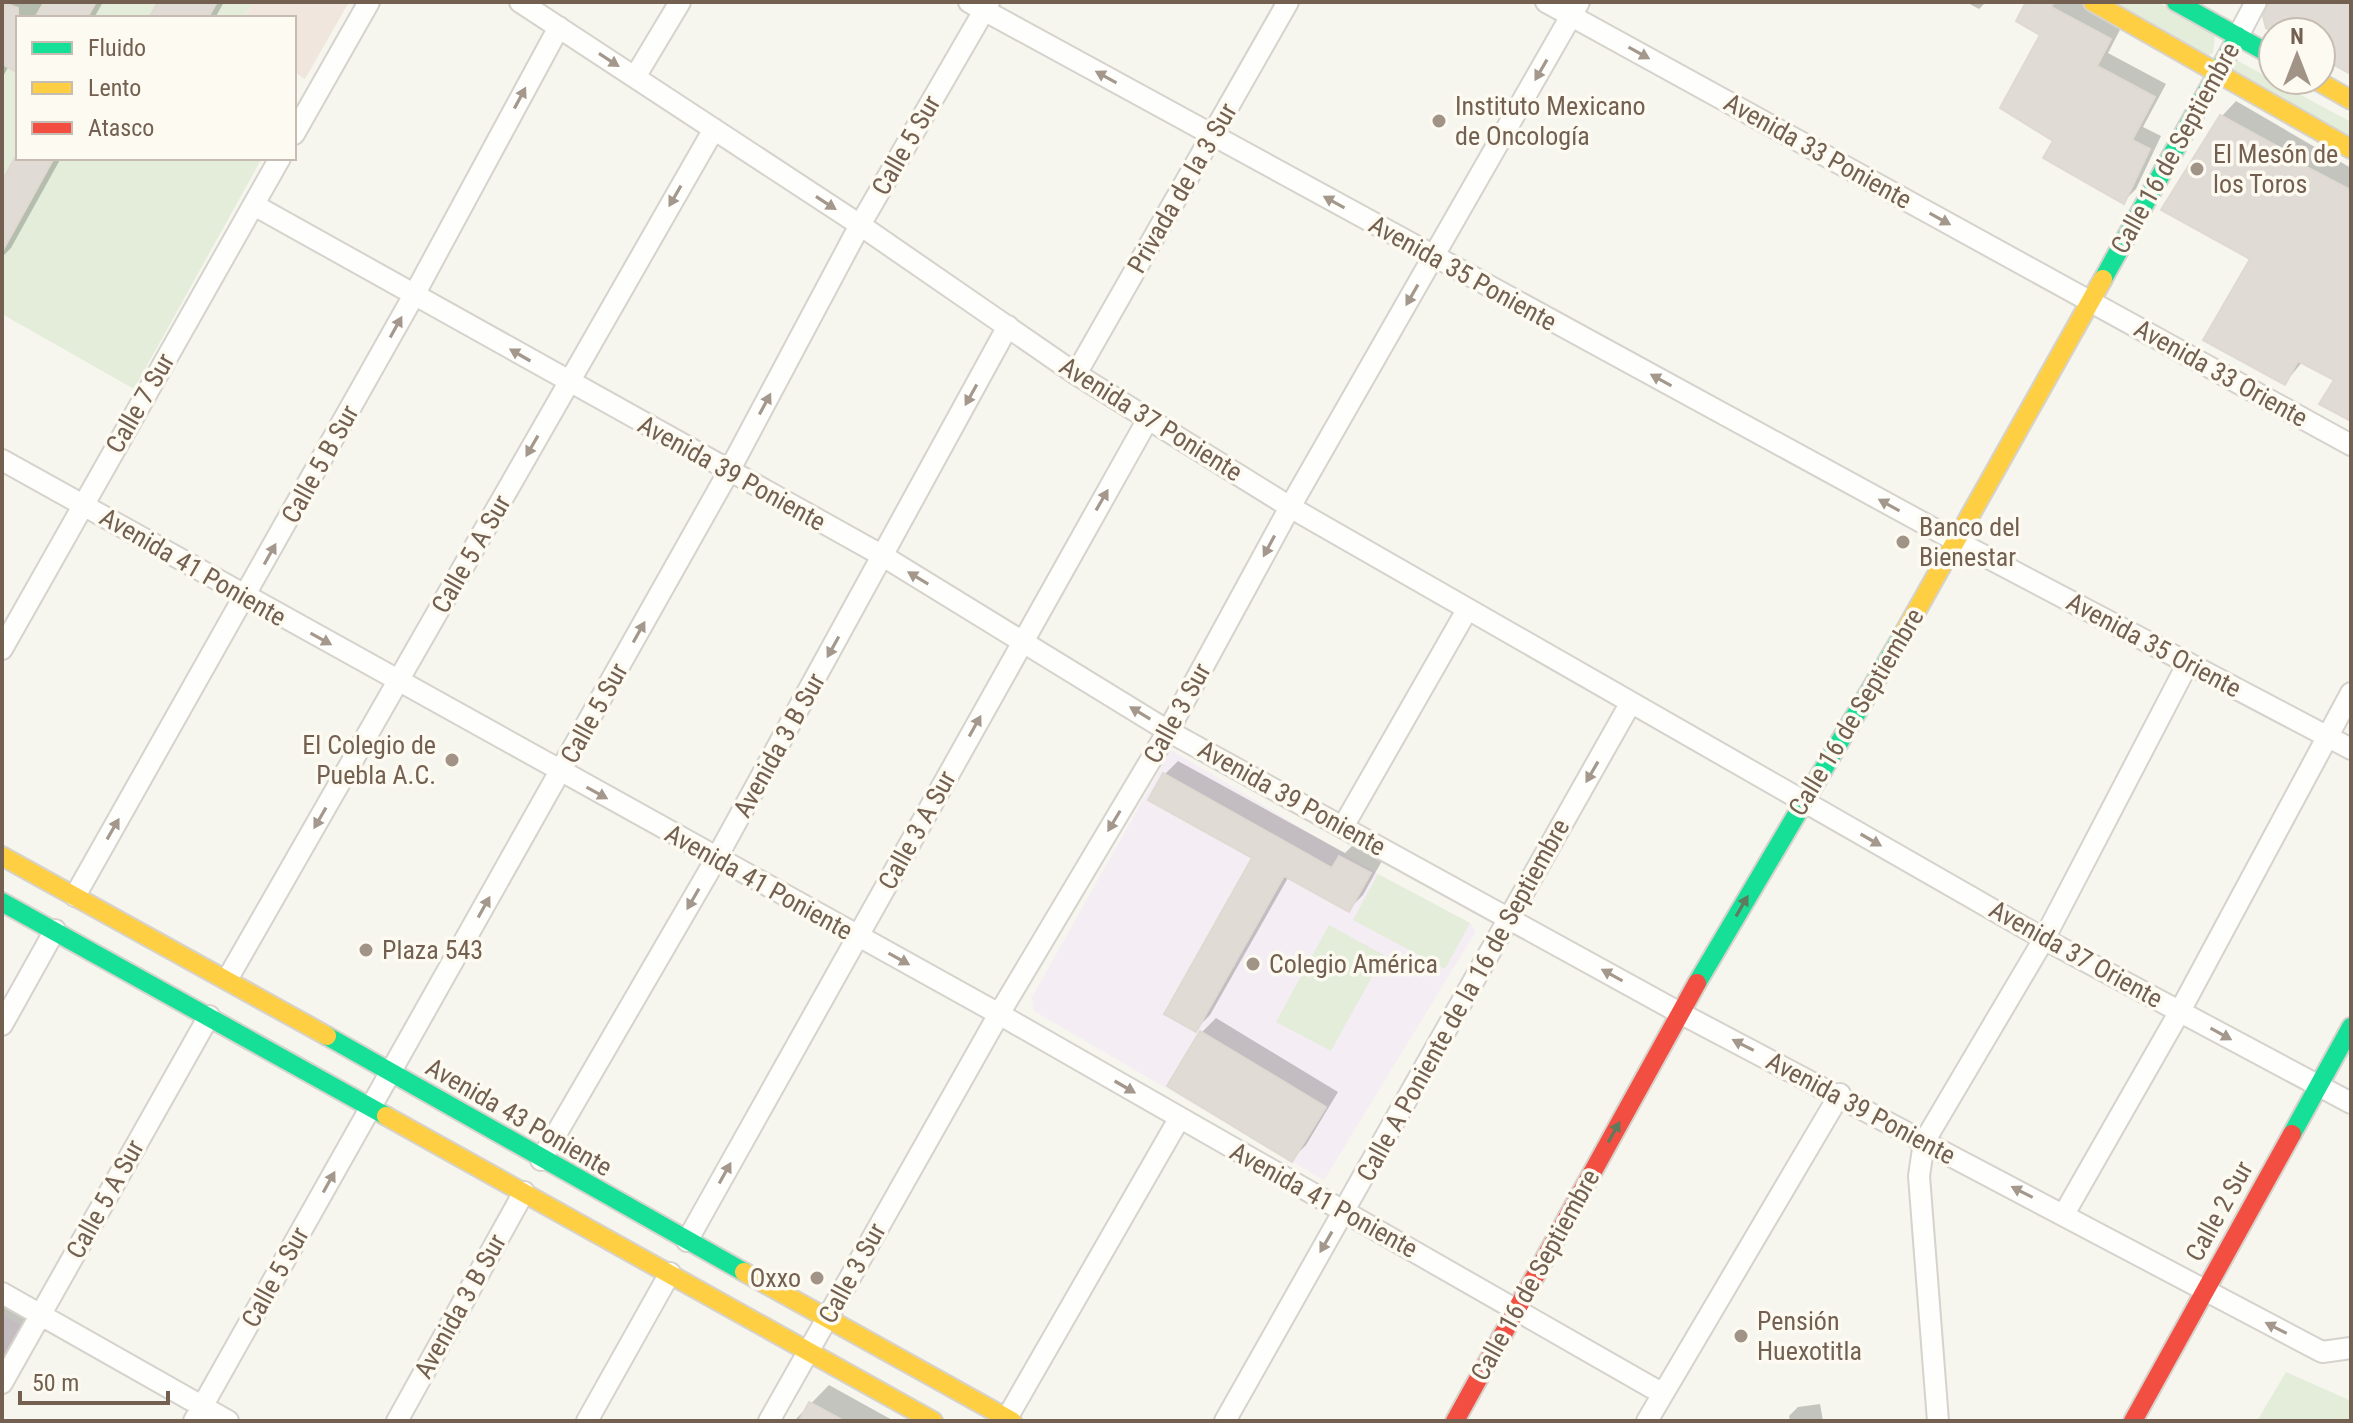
<svg xmlns="http://www.w3.org/2000/svg" width="2353" height="1423" font-family="'Roboto Condensed',sans-serif">
<style>
.commercial{fill:#f0e6dd}
.education{fill:#f4edf3}
.green{fill:#e3edda}
.shadow{fill:#0003}
.building{fill:#e0dbd4;stroke:#dfd9d1;stroke-width:2}
.lines{fill:none;stroke-linecap:round;stroke-linejoin:round}
.street-casing{stroke:#d6d2cc;stroke-width:24}
.fast-casing{stroke:#d6d2cc;stroke-width:22}
.slow-casing{stroke:#d6d2cc;stroke-width:22}
.jam-casing{stroke:#d6d2cc;stroke-width:22}
.street{stroke:#fefefc;stroke-width:20}
.fast{stroke:#16e098;stroke-width:18}
.slow{stroke:#ffcf43;stroke-width:18}
.jam{stroke:#f24e42;stroke-width:18}
.oneway{fill:#a4978c}
.oneway2{fill:#607a5e}
.poi-dot{fill:#a19487;stroke:#fdfaf1;stroke-width:3}
.labels{text-anchor:middle;stroke-width:7;stroke-linejoin:round;paint-order:stroke}
.poi-label{font-size:26px;fill:#736050;stroke:#fdfaf1;text-anchor:start}
.street-label{font-size:26px;fill:#736050;stroke:#fdfaf1}
</style>
<rect width="100%" height="100%" fill="#f6f5ee"/>
<path class="commercial" d="M253,2H349L305,79L294,72V18H244Z"/>
<path class="education" d="M1171,750L1378,874L1470,923L1476,931L1324,1180L1034,1011L1032,997Z
M2,1314L22,1326L2,1361Z"/>
<path class="green" d="M2,2H253L243,18H18V158H262L134,389L2,314Z
M2102,2H2158L2215,34L2213,53L2202,59Z
M2236,60L2351,122V144L2227,78Z
M1378,874L1470,923L1445,969L1353,920Z
M1329,925L1384,955L1331,1051L1276,1022Z
M2286,1372L2351,1401V1421H2257Z"/>
<path class="shadow" d="M2,2H103L94,18H18V71L9,66L2,78Z
M160,2H224L215,18H151Z
M1966,2H1986L1979,9Z
M2029,2H2079L2122,26L2108,53L2166,84L2143,127L2161,136L2136,189L2124,201L2056,140L2043,34Z
M2236,101L2351,168V420L2336,379L2303,361L2285,383L2222,116Z
M18,156L61,158L11,248L2,257V185Z
M1178,761L1345,853L1355,843L1383,859L1363,895L1349,909L1289,876L1210,1015L1196,1029L1255,857L1164,775Z
M1216,1018L1338,1092L1306,1145L1292,1159L1202,1032Z
M2,1298L30,1313L2,1364Z
M829,1385L894,1421H794Z
M1820,1404L1823,1421H1790L1789,1416L1798,1407Z"/>
<path class="building" d="M2,2L18,8V73L2,64Z
M44,2H96L87,18H35Z
M158,2H217L208,18H149Z
M2026,2H2054L2051,7L2111,39L2097,66L2155,97L2132,140L2150,149L2124,204L2043,158L2053,141L2000,108L2040,35L2016,21Z
M2269,2H2351V74L2321,58V32H2273L2266,28L2263,16Z
M2220,115L2297,157L2295,161L2351,190V421L2319,404L2334,380L2298,361L2285,385L2203,340L2250,259L2161,210Z
M15,158H54L2,252V181Z
M1163,773L1332,868L1339,856L1371,873L1349,912L1284,876L1196,1032L1164,1014L1252,858L1148,800Z
M1200,1031L1326,1107L1292,1162L1167,1086Z
M809,1402L844,1421H799Z"/>
<g class="lines">
<defs>
<path id="street" d="M520,2L860,225L1076,374L1290,507L2044,939L2351,1103
M969,2L1958,542L2351,749
M1546,2L2351,445
M2238,36L2256,2
M635,77L680,2
M294,134L369,2
M254,205L883,556L1168,731L1680,1013L2322,1352L2351,1348
M1076,374L1288,2
M2,460L999,1014L1663,1394
M2,649L280,158
M1344,825L1467,610
M75,896L414,295L559,27
M228,978L714,129
M2,1025L55,930
M541,1160L716,859L1008,326
M2064,1214L2180,1011L2351,693
M687,1241L1148,419
M2,1293L228,1421
M2,1383L209,1016
M1007,1418L1179,1119
M194,1421L729,471L860,225L989,2
M397,1421L524,1192
M587,1421L670,1273
M769,1421L999,1014L1168,731L1290,507L1579,2
M1225,1421L1630,704
M1647,1421L1840,1094
M1938,1421L1919,1176L1924,1142L2044,939L2188,663"/>
<path id="fast" d="M2176,2L2273,56
M2103,279L2238,36
M2,902L386,1116
M1697,983L1904,633
M327,1036L744,1272
M2292,1134L2351,1027"/>
<path id="slow" d="M2093,2L2351,149
M2316,80L2351,100
M1904,633L2103,279
M2,856L327,1036
M386,1116L933,1421
M744,1272L1012,1421"/>
<path id="jam" d="M1455,1421L1697,983
M2133,1421L2292,1134"/>
</defs>
<use href="#street" class="street-casing"/>
<use href="#fast" class="fast-casing"/>
<use href="#slow" class="slow-casing"/>
<use href="#jam" class="jam-casing"/>
<use href="#street" class="street"/>
<use href="#fast" class="fast"/>
<use href="#slow" class="slow"/>
<use href="#jam" class="jam"/>
</g>
<defs><path id="oneway-solid" d="M-6-.8H1V-3.2L6.5 0L1 3.2V.8H-6Z" transform="scale(2)"/></defs>
<g class="oneway">
<use href="#oneway-solid" transform="translate(1639 53) rotate(29)"/>
<use href="#oneway-solid" transform="translate(609 60) rotate(33)"/>
<use href="#oneway-solid" transform="translate(1541 70) rotate(120)"/>
<use href="#oneway-solid" transform="translate(1106 77) rotate(-151)"/>
<use href="#oneway-solid" transform="translate(520 98) rotate(-62)"/>
<use href="#oneway-solid" transform="translate(675 196) rotate(120)"/>
<use href="#oneway-solid" transform="translate(1334 202) rotate(-151)"/>
<use href="#oneway-solid" transform="translate(826 203) rotate(33)"/>
<use href="#oneway-solid" transform="translate(1940 219) rotate(29)"/>
<use href="#oneway-solid" transform="translate(1412 295) rotate(120)"/>
<use href="#oneway-solid" transform="translate(396 327) rotate(-61)"/>
<use href="#oneway-solid" transform="translate(520 355) rotate(-150)"/>
<use href="#oneway-solid" transform="translate(1661 380) rotate(-151)"/>
<use href="#oneway-solid" transform="translate(971 395) rotate(119)"/>
<use href="#oneway-solid" transform="translate(765 404) rotate(-62)"/>
<use href="#oneway-solid" transform="translate(532 446) rotate(120)"/>
<use href="#oneway-solid" transform="translate(1102 500) rotate(-60)"/>
<use href="#oneway-solid" transform="translate(1889 505) rotate(-151)"/>
<use href="#oneway-solid" transform="translate(1269 546) rotate(118)"/>
<use href="#oneway-solid" transform="translate(270 554) rotate(-61)"/>
<use href="#oneway-solid" transform="translate(918 578) rotate(-149)"/>
<use href="#oneway-solid" transform="translate(639 632) rotate(-61)"/>
<use href="#oneway-solid" transform="translate(321 639) rotate(29)"/>
<use href="#oneway-solid" transform="translate(833 647) rotate(119)"/>
<use href="#oneway-solid" transform="translate(1140 713) rotate(-149)"/>
<use href="#oneway-solid" transform="translate(975 726) rotate(-61)"/>
<use href="#oneway-solid" transform="translate(1592 772) rotate(120)"/>
<use href="#oneway-solid" transform="translate(597 793) rotate(29)"/>
<use href="#oneway-solid" transform="translate(320 818) rotate(120)"/>
<use href="#oneway-solid" transform="translate(1114 821) rotate(121)"/>
<use href="#oneway-solid" transform="translate(113 829) rotate(-60)"/>
<use href="#oneway-solid" transform="translate(1871 840) rotate(30)"/>
<use href="#oneway-solid" transform="translate(693 899) rotate(120)"/>
<use href="#oneway-solid" transform="translate(484 907) rotate(-61)"/>
<use href="#oneway-solid" transform="translate(899 959) rotate(29)"/>
<use href="#oneway-solid" transform="translate(1612 975) rotate(-151)"/>
<use href="#oneway-solid" transform="translate(2221 1034) rotate(29)"/>
<use href="#oneway-solid" transform="translate(1743 1045) rotate(-153)"/>
<use href="#oneway-solid" transform="translate(1125 1087) rotate(30)"/>
<use href="#oneway-solid" transform="translate(725 1173) rotate(-61)"/>
<use href="#oneway-solid" transform="translate(329 1182) rotate(-61)"/>
<use href="#oneway-solid" transform="translate(2022 1192) rotate(-153)"/>
<use href="#oneway-solid" transform="translate(1326 1242) rotate(120)"/>
<use href="#oneway-solid" transform="translate(2276 1328) rotate(-153)"/>
</g>
<g class="oneway2">
<use href="#oneway-solid" transform="translate(1742 906) rotate(-60)"/>
<use href="#oneway-solid" transform="translate(1614 1132) rotate(-61)"/>
</g>
<g class="poi-dot">
<circle cx="1439" cy="121" r="8"/>
<circle cx="2197" cy="169" r="8"/>
<circle cx="1903" cy="542" r="8"/>
<circle cx="452" cy="760" r="8"/>
<circle cx="366" cy="950" r="8"/>
<circle cx="1253" cy="964" r="8"/>
<circle cx="817" cy="1278" r="8"/>
<circle cx="1741" cy="1336" r="8"/>
</g>
<g class="labels">
<g class="poi-label">
<text x="1455" y="115">Instituto Mexicano<tspan x="1455" dy="30">de Oncología</tspan></text>
<text x="2213" y="163">El Mesón de<tspan x="2213" dy="30">los Toros</tspan></text>
<text x="1919" y="536">Banco del<tspan x="1919" dy="30">Bienestar</tspan></text>
<text x="436" y="754" text-anchor="end">El Colegio de<tspan x="436" dy="30">Puebla A.C.</tspan></text>
<text x="382" y="959">Plaza 543</text>
<text x="1269" y="973">Colegio América</text>
<text x="801" y="1287" text-anchor="end">Oxxo</text>
<text x="1757" y="1330">Pensión<tspan x="1757" dy="30">Huexotitla</tspan></text>
</g>
<g class="street-label">
<text transform="translate(906 145) rotate(-60)" y="9">Calle 5 Sur</text>
<text transform="translate(2175 148) rotate(-61)" y="9">Calle 16 de Septiembre</text>
<text transform="translate(1818 151) rotate(29)" y="9">Avenida 33 Poniente</text>
<text transform="translate(1182 188) rotate(-60)" y="9">Privada de la 3 Sur</text>
<text transform="translate(1463 273) rotate(29)" y="9">Avenida 35 Poniente</text>
<text transform="translate(2221 373) rotate(29)" y="9">Avenida 33 Oriente</text>
<text transform="translate(140 403) rotate(-60)" y="9">Calle 7 Sur</text>
<text transform="translate(1151 419) rotate(32)" y="9">Avenida 37 Poniente</text>
<text transform="translate(320 464) rotate(-61)" y="9">Calle 5 B Sur</text>
<text transform="translate(732 473) rotate(29)" y="9">Avenida 39 Poniente</text>
<text transform="translate(471 554) rotate(-60)" y="9">Calle 5 A Sur</text>
<text transform="translate(193 567) rotate(30)" y="9">Avenida 41 Poniente</text>
<text transform="translate(2154 645) rotate(28)" y="9">Avenida 35 Oriente</text>
<text transform="translate(1856 712) rotate(-59)" y="9">Calle 16 de Septiembre</text>
<text transform="translate(594 713) rotate(-61)" y="9">Calle 5 Sur</text>
<text transform="translate(1177 713) rotate(-61)" y="9">Calle 3 Sur</text>
<text transform="translate(779 745) rotate(-61)" y="9">Avenida 3 B Sur</text>
<text transform="translate(1292 798) rotate(29)" y="9">Avenida 39 Poniente</text>
<text transform="translate(917 830) rotate(-61)" y="9">Calle 3 A Sur</text>
<text transform="translate(759 882) rotate(29)" y="9">Avenida 41 Poniente</text>
<text transform="translate(2076 954) rotate(29)" y="9">Avenida 37 Oriente</text>
<text transform="translate(1463 1000) rotate(-61)" y="9">Calle A Poniente de la 16 de Septiembre</text>
<text transform="translate(1861 1108) rotate(28)" y="9">Avenida 39 Poniente</text>
<text transform="translate(519 1117) rotate(30)" y="9">Avenida 43 Poniente</text>
<text transform="translate(105 1199) rotate(-61)" y="9">Calle 5 A Sur</text>
<text transform="translate(1324 1200) rotate(29)" y="9">Avenida 41 Poniente</text>
<text transform="translate(2219 1211) rotate(-61)" y="9">Calle 2 Sur</text>
<text transform="translate(852 1273) rotate(-61)" y="9">Calle 3 Sur</text>
<text transform="translate(1535 1275) rotate(-61)" y="9">Calle 16 de Septiembre</text>
<text transform="translate(275 1277) rotate(-61)" y="9">Calle 5 Sur</text>
<text transform="translate(460 1306) rotate(-61)" y="9">Avenida 3 B Sur</text>
</g>
</g>
<rect width="2353" height="1423" fill="none" stroke="#736050" stroke-width="8"/>
<rect x="16" y="16" width="280" height="144" fill="#fdfaf1" stroke="#c6bcb1" stroke-width="2"/>
<rect x="32" y="42" width="40" height="12" fill="#16e098" stroke="#c6bcb1" stroke-width="2"/>
<text x="88" y="56" font-size="24" fill="#736050">Fluido</text>
<rect x="32" y="82" width="40" height="12" fill="#ffcf43" stroke="#c6bcb1" stroke-width="2"/>
<text x="88" y="96" font-size="24" fill="#736050">Lento</text>
<rect x="32" y="122" width="40" height="12" fill="#f24e42" stroke="#c6bcb1" stroke-width="2"/>
<text x="88" y="136" font-size="24" fill="#736050">Atasco</text>
<g transform="translate(2297 56)"><circle r="38" fill="#fdfaf1" stroke="#c6bcb1" stroke-width="2"/>
<path d="M0-6L14 30L0 20L-14 30Z" fill="#a19487"/>
<text y="-12" font-size="22" font-weight="bold" text-anchor="middle" fill="#736050">N</text>
</g>
<path d="M20 1391v12h148v-12" fill="none" stroke="#736050" stroke-width="4"/>
<text x="32" y="1391" font-size="24" fill="#736050" stroke="#fdfaf1" stroke-width="6" paint-order="stroke">50 m</text>
</svg>
